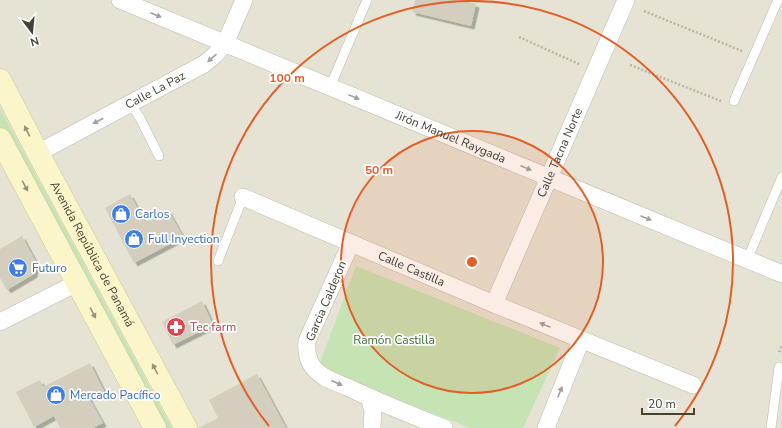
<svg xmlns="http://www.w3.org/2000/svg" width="782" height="428" font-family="'Nunito Sans',sans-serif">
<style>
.residential{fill:#e6e3d5}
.green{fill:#c6e3b3}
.building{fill:#d3cebd;filter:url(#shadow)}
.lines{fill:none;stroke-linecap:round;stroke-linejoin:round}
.lane-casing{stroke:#bdb9aa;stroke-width:10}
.street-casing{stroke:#bdb9aa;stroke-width:18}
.secondary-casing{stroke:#cec99a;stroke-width:23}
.path{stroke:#bdb79d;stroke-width:2.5;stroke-dasharray:2 2;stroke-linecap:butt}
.lane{stroke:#fff;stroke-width:9}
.street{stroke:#fff;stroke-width:17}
.secondary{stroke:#faf6c9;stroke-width:22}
.oneway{fill:#a2a09a}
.oneway2{fill:#969278}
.ring{fill:none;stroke:#e16028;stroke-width:2}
.labels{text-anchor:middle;stroke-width:3.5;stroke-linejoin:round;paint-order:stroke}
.street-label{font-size:12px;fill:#454136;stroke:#fff}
.shop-label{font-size:12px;fill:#366cbe;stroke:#fff;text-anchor:start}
.health-label{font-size:12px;fill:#be3a42;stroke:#fff;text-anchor:start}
.park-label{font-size:12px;fill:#3d722e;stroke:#fff}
.centre{fill:#e16028;stroke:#fff;stroke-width:2}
.ring-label{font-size:12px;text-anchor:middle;font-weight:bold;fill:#e16028;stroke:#fff;stroke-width:3.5;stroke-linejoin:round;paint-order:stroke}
</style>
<defs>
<filter id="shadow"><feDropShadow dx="3.5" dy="3.5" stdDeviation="0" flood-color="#0004"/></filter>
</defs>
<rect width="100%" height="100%" fill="#f2f0e7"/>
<path class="residential" d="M0,0H782V428H0Z"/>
<path class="green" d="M0,108L172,428H159L0,127Z
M356,266L560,348L523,428H470L318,368Z"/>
<path class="building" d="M415,0H460L476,4L471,26L412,12Z
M130,194L145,222L168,210L183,237L134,263L105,208Z
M22,236L36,262L34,274L7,290L0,278V249Z
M202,301L213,325L173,345L162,322Z
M90,363L104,391L89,398L103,423L93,428H60L54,416L34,427L16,392L40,380L43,387Z
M257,374L286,428H198L218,418L209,400Z"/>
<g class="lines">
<defs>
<path id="lane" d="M330,87L367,0
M734,101L778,0
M131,104L140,118L159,156
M747,260L782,177
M218,261L243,197
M771,428L779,367"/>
<g id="street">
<path id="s1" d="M120,0L782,274"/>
<path id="s2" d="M38,153L204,64L215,55L225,44L244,0"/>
<path id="s3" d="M243,197L494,304L693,385"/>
<path d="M351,243L307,341C306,351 307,359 313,367C321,378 335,382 347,387C379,402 411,415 444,428"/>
<path id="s4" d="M494,304L626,0"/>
<path d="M0,322L77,283"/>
<path d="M369,397L373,411L372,428"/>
<path d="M546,428L581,340"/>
</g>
<g id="secondary">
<path id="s5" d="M0,80L38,153L186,428"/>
<path d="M0,139L155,428"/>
</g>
</defs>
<use href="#lane" class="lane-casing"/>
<use href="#street" class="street-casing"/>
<use href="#secondary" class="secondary-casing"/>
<path class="path" d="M644,11L742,51
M519,37L581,65
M630,65L721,101
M779,352L782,345"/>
<use href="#lane" class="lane"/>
<use href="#street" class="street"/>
<use href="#secondary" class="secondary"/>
</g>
<defs><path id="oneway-solid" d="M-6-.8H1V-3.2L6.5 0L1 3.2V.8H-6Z"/></defs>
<g class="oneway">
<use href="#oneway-solid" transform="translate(156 15) rotate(23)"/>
<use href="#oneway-solid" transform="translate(212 58) rotate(139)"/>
<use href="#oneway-solid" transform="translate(354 97) rotate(22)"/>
<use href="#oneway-solid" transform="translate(98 121) rotate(152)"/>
<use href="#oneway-solid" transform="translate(526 168) rotate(22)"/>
<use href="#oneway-solid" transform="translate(646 218) rotate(23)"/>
<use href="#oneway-solid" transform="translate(545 325) rotate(-158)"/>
<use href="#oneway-solid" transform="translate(337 383) rotate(24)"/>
<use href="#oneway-solid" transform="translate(560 392) rotate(-68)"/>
</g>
<g class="oneway2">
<use href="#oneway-solid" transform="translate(27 131) rotate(-117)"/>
<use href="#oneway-solid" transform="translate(25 186) rotate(62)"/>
<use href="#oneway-solid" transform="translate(93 313) rotate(62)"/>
<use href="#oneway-solid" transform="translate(155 369) rotate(-118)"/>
</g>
<circle cx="472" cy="262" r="131" fill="#e16028" fill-opacity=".12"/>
<g class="ring">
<circle cx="472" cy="262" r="131"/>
<path d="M269 426A261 261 0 1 1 675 426"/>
</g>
<defs>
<symbol id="shop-disc" viewBox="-11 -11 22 22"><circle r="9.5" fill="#3f7fe0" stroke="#fff"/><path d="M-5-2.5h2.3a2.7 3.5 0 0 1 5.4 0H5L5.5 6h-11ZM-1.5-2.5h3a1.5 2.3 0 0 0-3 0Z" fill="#fff"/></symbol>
<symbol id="supermarket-disc" viewBox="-11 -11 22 22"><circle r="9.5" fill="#3f7fe0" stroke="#fff"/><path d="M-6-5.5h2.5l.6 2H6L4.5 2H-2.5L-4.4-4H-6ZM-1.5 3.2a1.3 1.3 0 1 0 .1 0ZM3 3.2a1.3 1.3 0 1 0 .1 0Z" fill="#fff"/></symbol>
<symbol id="pharmacy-disc" viewBox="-11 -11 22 22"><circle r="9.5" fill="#e0444e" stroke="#fff"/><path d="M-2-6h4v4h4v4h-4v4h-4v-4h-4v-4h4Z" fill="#fff"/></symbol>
</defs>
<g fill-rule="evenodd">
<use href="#shop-disc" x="110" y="203" width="22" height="22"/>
<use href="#shop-disc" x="123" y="228" width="22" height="22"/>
<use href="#supermarket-disc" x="7" y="257" width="22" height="22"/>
<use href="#pharmacy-disc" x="165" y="316" width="22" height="22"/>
<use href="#shop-disc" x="45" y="384" width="22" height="22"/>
</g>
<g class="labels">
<g class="street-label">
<text dy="4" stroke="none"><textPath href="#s2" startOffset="133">Calle La Paz</textPath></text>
<text dy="4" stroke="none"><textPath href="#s1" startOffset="358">Jirón Manuel Raygada</textPath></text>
<text dy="4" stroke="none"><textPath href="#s4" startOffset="165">Calle Tacna Norte</textPath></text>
<text dy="4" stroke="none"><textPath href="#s5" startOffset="197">Avenida República de Panamá</textPath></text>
<text dy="4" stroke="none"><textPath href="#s3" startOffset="183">Calle Castilla</textPath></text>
<text transform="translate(326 301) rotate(-67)" y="4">Garcia Calderon</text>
</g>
<g class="shop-label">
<text x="135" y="218">Carlos</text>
<text x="148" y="243">Full Inyection</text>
<text x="32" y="272">Futuro</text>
<text x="70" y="399">Mercado Pacífico</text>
</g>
<g class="health-label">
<text x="190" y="331">Tec farm</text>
</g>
<g class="park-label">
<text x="394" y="344">Ramón Castilla</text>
</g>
</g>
<circle cx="472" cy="262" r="6" class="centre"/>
<g class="ring-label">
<text x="287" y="82">100 m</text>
<text x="379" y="174">50 m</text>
</g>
<g transform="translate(32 32) rotate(164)" stroke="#ffffff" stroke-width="3" paint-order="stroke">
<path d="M0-3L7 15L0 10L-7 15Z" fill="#454136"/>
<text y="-6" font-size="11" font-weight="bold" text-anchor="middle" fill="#454136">N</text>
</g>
<path d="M642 408v6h52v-6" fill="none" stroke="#454136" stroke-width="2"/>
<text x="648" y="408" font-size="12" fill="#454136" stroke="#ffffff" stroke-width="3" paint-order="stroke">20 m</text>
</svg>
